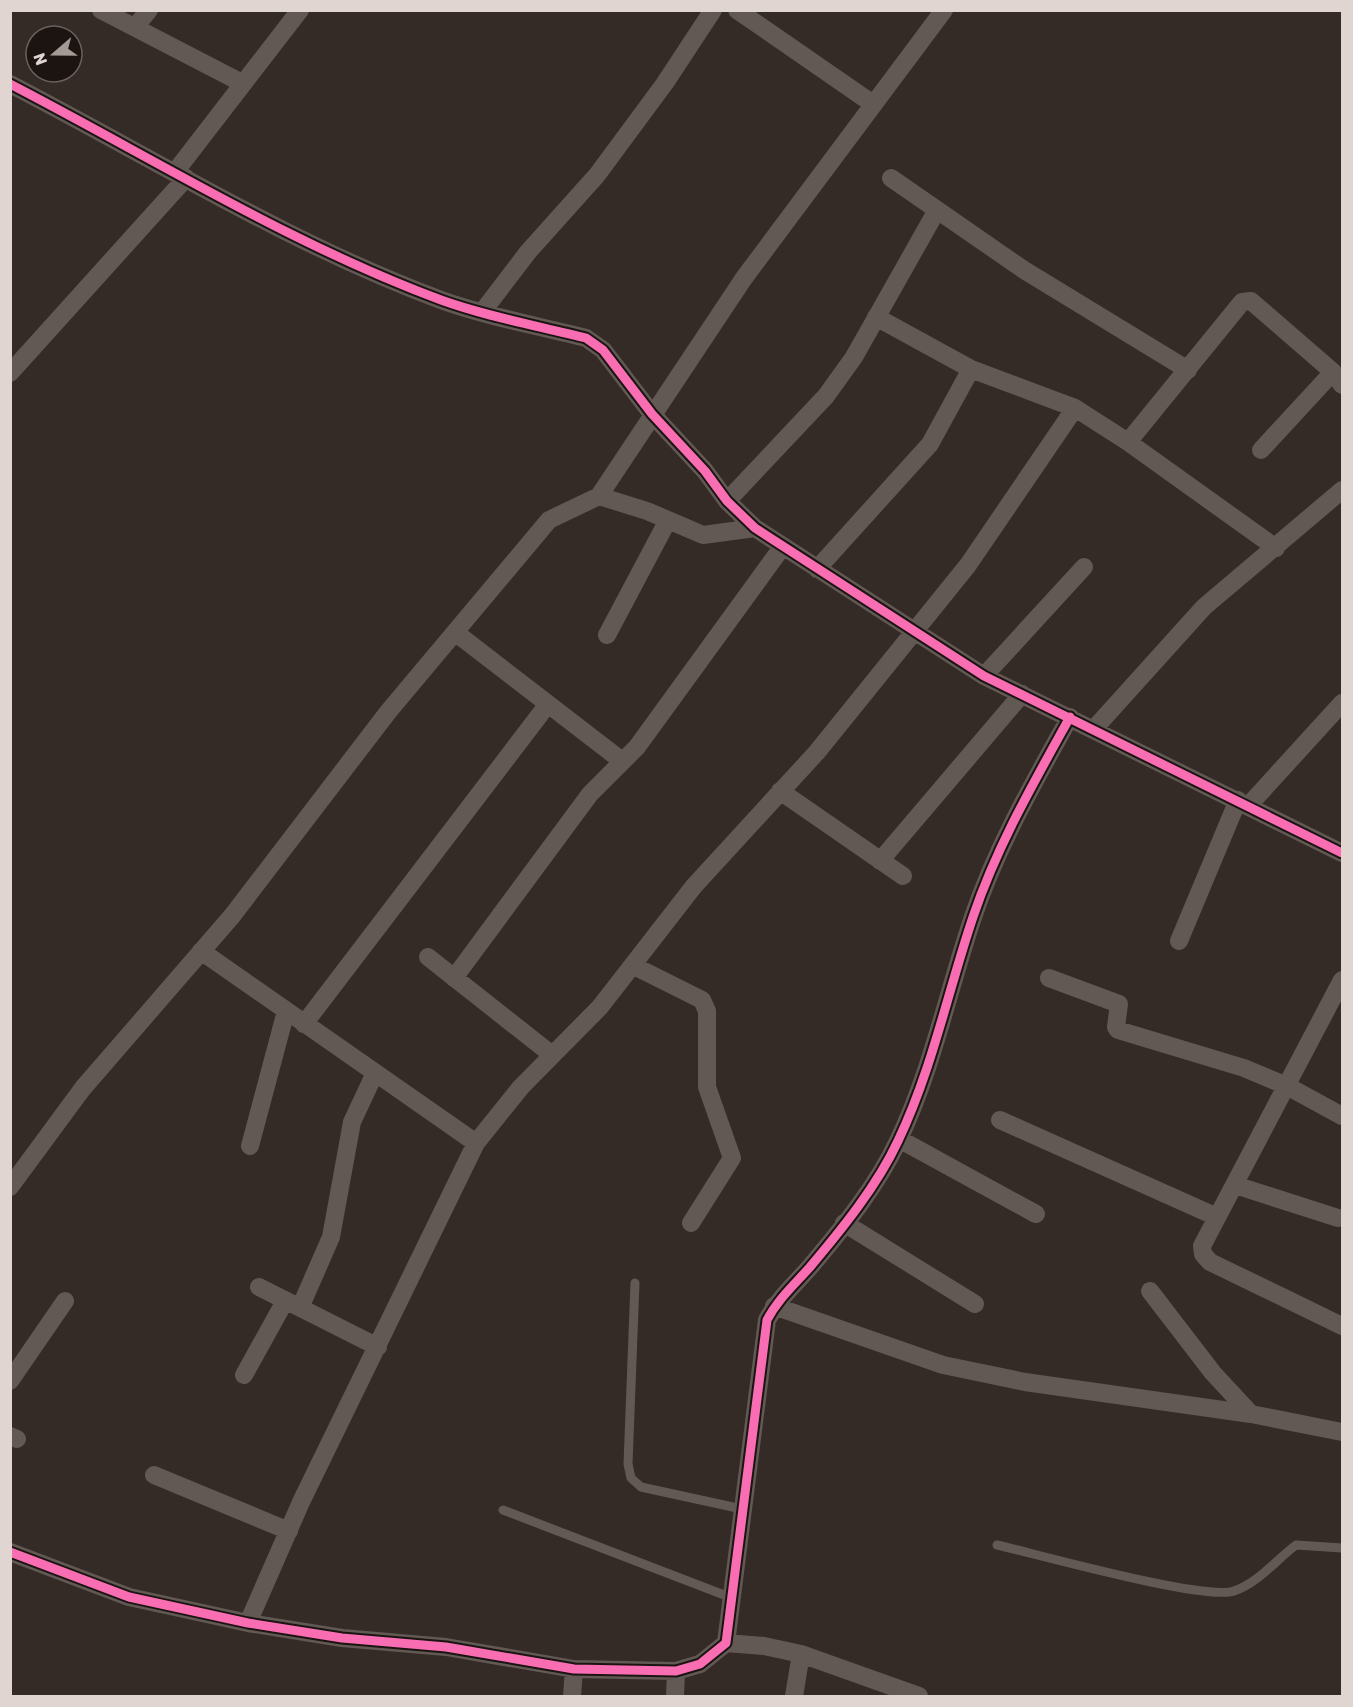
<svg xmlns="http://www.w3.org/2000/svg" width="1353" height="1707" font-family="Rubik,sans-serif">
<style>
.lines{fill:none;stroke-linecap:round;stroke-linejoin:round}
.service{stroke:#625955;stroke-width:9}
.minor{stroke:#625955;stroke-width:18}
.cycleway-casing{stroke:#1b1411;stroke-width:13}
.cycleway{stroke:#f96db3;stroke-width:9}
</style>
<rect width="100%" height="100%" fill="#342b27"/>
<g class="lines">
<path class="service" d="M635,1283L628,1464L631,1478L641,1487L742,1509
M503,1510L732,1598
M997,1545C1037,1554 1204,1601 1234,1591C1258,1583 1276,1560 1296,1545L1342,1548"/>
<path class="minor" d="M101,10L242,83
M737,10L873,104
M135,27L149,10
M10,84C153,158 290,244 441,300C488,317 539,326 586,338L603,350L652,414L705,471L727,501L755,528L984,676L1342,853
M175,172L300,10
M891,178L1024,270L1188,370
M483,311L528,252L597,175L665,83L713,10
M876,317L971,369L1075,408L1128,442L1276,548
M10,373L186,178
M1128,442L1242,302L1251,301L1333,372L1342,385
M1261,450L1333,372
M599,496L647,511L703,535L755,528
M727,501L826,396L854,357L937,210
M817,569L930,444L971,369
M456,633L622,761
M607,635L668,520
M984,676L1084,567
M1093,730L1204,607L1342,490
M780,791L903,876
M1249,805L1342,703
M880,861L1022,694
M1179,941L1238,800
M201,951L476,1143
M428,957L551,1054
M634,966L702,1000L707,1011V1087L732,1158L691,1223
M454,978L590,794L637,747L783,546
M1049,978L1119,1004L1116,1027L1118,1030L1244,1068L1287,1086L1342,1116
M1342,980L1202,1246L1203,1254L1210,1262L1342,1326
M304,1024L548,704
M1000,1120L1217,1217
M899,1139L1036,1214
M250,1146L286,1011
M1235,1185L1338,1218
M10,1187L83,1088L232,916L388,712L549,520L599,496L744,278L944,10
M844,1223L975,1304
M259,1287L378,1347
M1150,1291L1213,1373L1251,1414
M774,1306L943,1365L1025,1382L1251,1414L1342,1432
M300,1308L331,1237L352,1122L375,1073
M244,1375L285,1301
M10,1381L65,1301
M10,1436L17,1439
M154,1475L289,1531
M10,1552L129,1597L248,1623L342,1638L446,1647L574,1669L676,1671L700,1664L726,1643L767,1320C778,1299 795,1284 810,1267C842,1229 877,1186 898,1141C932,1070 948,991 973,917C997,846 1034,782 1070,717
M248,1623L301,1502L476,1143L521,1087L600,1007L694,886L817,752L968,565L1075,408
M726,1643L764,1646L801,1654L919,1696
M572,1696L574,1669
M675,1696L676,1671
M794,1696L801,1654"/>
<defs>
<path id="cycleway" d="M10,84C153,158 290,244 441,300C488,317 539,326 586,338L603,350L652,414L705,471L727,501L755,528L984,676L1342,853
M10,1552L129,1597L248,1623L342,1638L446,1647L574,1669L676,1671L700,1664L726,1643L767,1320C778,1299 795,1284 810,1267C842,1229 877,1186 898,1141C932,1070 948,991 973,917C997,846 1034,782 1070,717"/>
</defs>
<use href="#cycleway" class="cycleway-casing"/>
<use href="#cycleway" class="cycleway"/>
</g>
<rect width="1353" height="1707" fill="none" stroke="#e0d5d1" stroke-width="24"/>
<g transform="translate(54 54) rotate(250)"><circle r="28" fill="#1b1411" stroke="#6a615e" stroke-width="1.5"/>
<path d="M0-4.5L10 22L0 15L-10 22Z" fill="#a49a96"/>
<text y="-9" font-size="16" font-weight="bold" text-anchor="middle" fill="#e0d5d1">N</text>
</g>
</svg>
